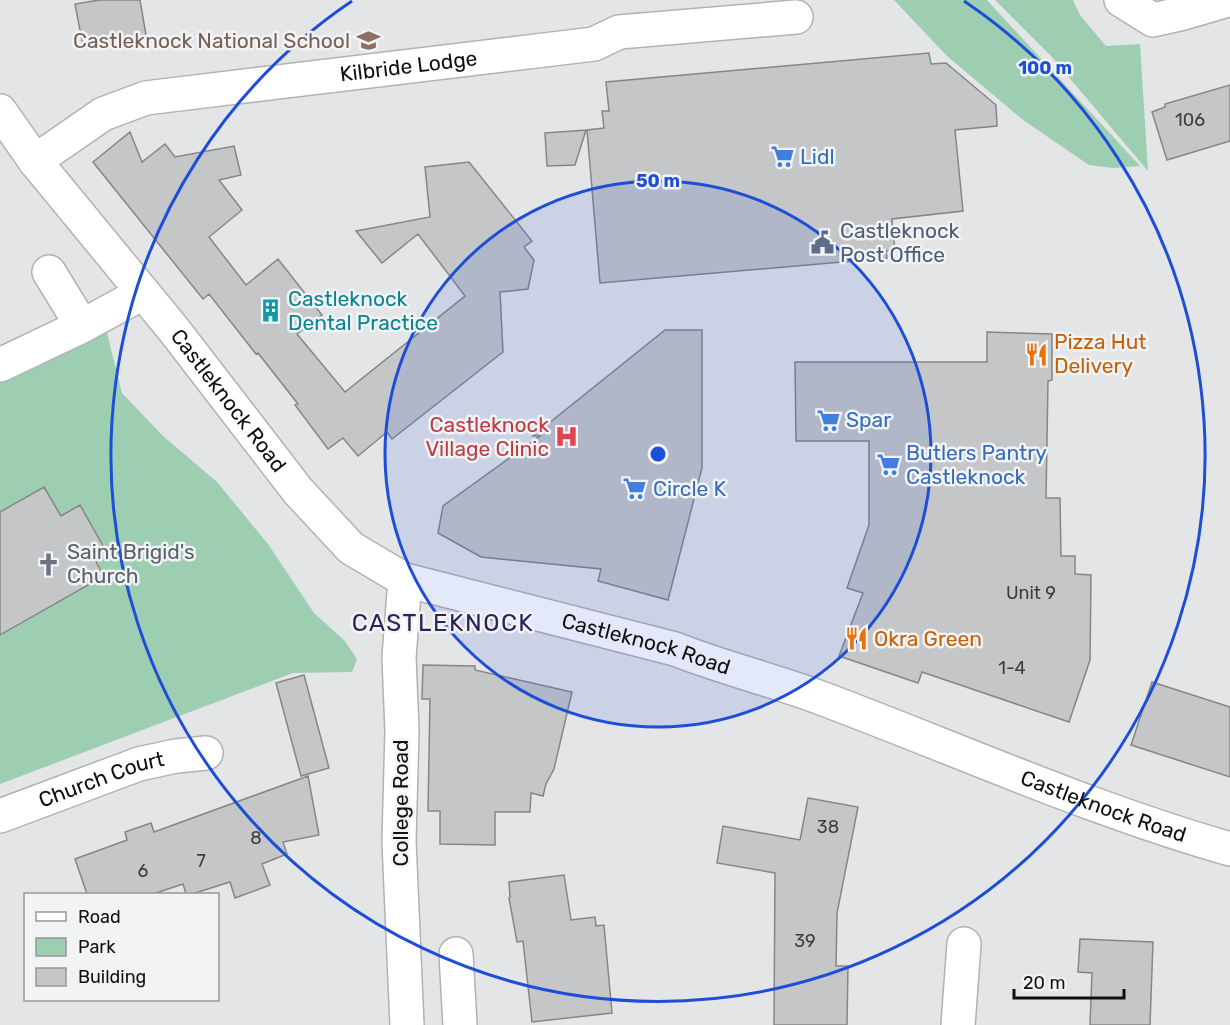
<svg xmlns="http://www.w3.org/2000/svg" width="1230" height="1025" font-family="Rubik,sans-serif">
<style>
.green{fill:#9eceb1}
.building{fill:#c4c6c8;stroke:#858688;stroke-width:1.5}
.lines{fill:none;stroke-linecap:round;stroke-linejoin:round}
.minor-casing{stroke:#b0b2b3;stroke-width:36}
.major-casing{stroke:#b0b2b3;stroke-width:36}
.minor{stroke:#fff;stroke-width:33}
.major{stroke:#fff;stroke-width:33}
.ring{fill:none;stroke:#1d4ed8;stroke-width:3}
.labels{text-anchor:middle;stroke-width:5;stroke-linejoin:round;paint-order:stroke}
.number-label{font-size:18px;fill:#3c3e3e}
.education-label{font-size:21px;fill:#785e54;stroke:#f1f3f5;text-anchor:end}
.street-label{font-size:21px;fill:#0f1010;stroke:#f1f3f5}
.shop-label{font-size:21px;fill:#366cbe;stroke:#f1f3f5;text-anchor:start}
.service-label{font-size:21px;fill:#4e5e75;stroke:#f1f3f5;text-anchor:start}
.culture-label{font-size:21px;fill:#0d838f;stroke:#f1f3f5;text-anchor:start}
.food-label{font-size:21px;fill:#c56008;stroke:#f1f3f5;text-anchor:start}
.health-label{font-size:21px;fill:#be3a42;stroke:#f1f3f5;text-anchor:end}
.worship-label{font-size:21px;fill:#5b616d;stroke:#f1f3f5;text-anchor:start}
.quarter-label{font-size:24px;letter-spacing:1.5px;fill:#2b215b;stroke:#f1f3f5}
.centre{fill:#1d4ed8;stroke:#f1f3f5;stroke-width:3}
.ring-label{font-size:18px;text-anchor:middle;font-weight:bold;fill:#1d4ed8;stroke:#f1f3f5;stroke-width:5;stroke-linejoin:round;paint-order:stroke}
</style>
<rect width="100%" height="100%" fill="#e4e5e7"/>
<path class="green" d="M894,0H987L1140,166L1113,168L1089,165L1023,120L947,56Z
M995,0H1073L1080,15L1106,46L1140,44L1148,171L1050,55Z
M106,329L122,393L163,436L217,482L268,544L314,613L345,641L357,659L352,672L293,673L0,784V381Z"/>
<path class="building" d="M99,0H140L146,35L83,46L75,4Z
M929,53L931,64L946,63L996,105L997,126L955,130L963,211L892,219L895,250L886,251L887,258L600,283L587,130L604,128L602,111H609L606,82Z
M1230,85V141L1167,160L1152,112L1165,107V104Z
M586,130L575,165L547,166L545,133Z
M130,132L142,162L165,144L175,157L234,146L241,175L219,180L242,210L209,237L246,285L278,259L322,315L297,334L345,392L465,296L418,234L382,263L356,231L430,217L425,167L469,162L532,241L524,247L534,260L528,289L500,292L503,352L392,439L387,432L358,456L343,438L328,449L295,405L298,404L258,353L256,354L209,294L203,299L93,162Z
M665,330H702V468L668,600L598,581L601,569L481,557L438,533L443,506L540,436H533Z
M987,332L1052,334V380L1048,381L1046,498H1060L1061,556H1075V574L1091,575L1090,660L1069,722L922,672L918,683L839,656L863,593L847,588L869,525V441H796L795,362H987Z
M44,487L61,516L80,505L103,546L91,553L104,576L0,635V512Z
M423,665L475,666V670L572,692L554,769L546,784L543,796L531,793L530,812H495V845L440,844V811H428L430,699H422Z
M304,675L329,768L301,776L276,683Z
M1152,682L1230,707V777L1131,745Z
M308,776L319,835L283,842L287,854L262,864L270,885L235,898L230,882L192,894H186L183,884L153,894H87L75,859L127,840L125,832L151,823L154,832Z
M808,798L858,807L837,913L836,966H848L847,1025H774L775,873L717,863L723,826L800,840Z
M564,875L571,920L595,917L596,926L604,925L612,1013L532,1022L523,941L517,942L509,898L510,897L509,882Z
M1080,939L1153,942L1150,1025H1090L1092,973L1078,972Z"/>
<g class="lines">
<defs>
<g id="minor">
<path d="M1121,0L1153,20L1180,14L1228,0"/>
<path id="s1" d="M35,161L103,114L146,98L594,44L619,32L796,17"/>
<path d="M49,272L82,326"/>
<path d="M0,365L82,326L143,293"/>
<path d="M405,580L399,657L402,731L399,841L407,1025"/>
<path id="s2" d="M0,816L139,764L176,756L206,753"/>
<path d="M456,954L460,1025"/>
<path d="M958,1025L964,944"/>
</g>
<g id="major">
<path id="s3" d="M0,111L35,161L174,330L298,491L351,548L405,580L675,649C723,668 773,680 821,698C957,749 1090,809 1230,849"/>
</g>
</defs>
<use href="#minor" class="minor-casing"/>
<use href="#major" class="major-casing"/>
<use href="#minor" class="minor"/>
<use href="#major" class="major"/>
</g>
<circle cx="658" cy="454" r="273" fill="#1d4ed8" fill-opacity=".12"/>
<g class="ring">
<circle cx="658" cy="454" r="273"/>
<path d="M964 1A547 547 0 1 1 352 1"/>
</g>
<defs>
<symbol id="school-bare" viewBox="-9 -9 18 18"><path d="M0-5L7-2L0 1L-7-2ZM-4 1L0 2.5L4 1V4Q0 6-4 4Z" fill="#8d6e63" stroke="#f1f3f5" stroke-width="2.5" paint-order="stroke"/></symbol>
<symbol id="supermarket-bare" viewBox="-9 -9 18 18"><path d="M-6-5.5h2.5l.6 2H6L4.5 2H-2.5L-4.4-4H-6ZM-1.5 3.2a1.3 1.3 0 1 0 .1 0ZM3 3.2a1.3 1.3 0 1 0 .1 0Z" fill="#3f7fe0" stroke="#f1f3f5" stroke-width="2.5" paint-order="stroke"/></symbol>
<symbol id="civic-bare" viewBox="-9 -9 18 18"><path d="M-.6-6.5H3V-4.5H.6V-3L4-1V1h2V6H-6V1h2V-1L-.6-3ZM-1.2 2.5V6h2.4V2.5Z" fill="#5c6f8a" stroke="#f1f3f5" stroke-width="2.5" paint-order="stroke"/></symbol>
<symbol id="building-bare" viewBox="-9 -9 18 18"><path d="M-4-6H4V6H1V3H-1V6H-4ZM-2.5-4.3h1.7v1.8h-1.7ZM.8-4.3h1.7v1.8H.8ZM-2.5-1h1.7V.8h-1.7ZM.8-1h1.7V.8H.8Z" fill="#0f9aa8" stroke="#f1f3f5" stroke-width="2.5" paint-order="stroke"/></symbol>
<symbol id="restaurant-bare" viewBox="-9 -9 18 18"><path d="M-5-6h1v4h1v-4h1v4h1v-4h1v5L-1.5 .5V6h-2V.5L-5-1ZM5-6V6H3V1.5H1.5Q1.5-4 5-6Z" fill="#e8710a" stroke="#f1f3f5" stroke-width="2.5" paint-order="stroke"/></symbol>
<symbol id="hospital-bare" viewBox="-9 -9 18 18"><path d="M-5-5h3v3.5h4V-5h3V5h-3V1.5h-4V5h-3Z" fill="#e0444e" stroke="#f1f3f5" stroke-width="2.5" paint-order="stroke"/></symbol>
<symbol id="church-bare" viewBox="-9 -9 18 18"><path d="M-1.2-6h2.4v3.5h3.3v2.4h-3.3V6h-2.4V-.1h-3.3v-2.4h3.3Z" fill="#6b7280" stroke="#f1f3f5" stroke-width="2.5" paint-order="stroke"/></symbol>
</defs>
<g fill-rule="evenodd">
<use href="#school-bare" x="352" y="24" width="33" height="33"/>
<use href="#supermarket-bare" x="766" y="140" width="33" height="33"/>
<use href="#civic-bare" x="806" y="226" width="33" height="33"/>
<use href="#building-bare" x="254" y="294" width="33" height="33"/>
<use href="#restaurant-bare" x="1020" y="338" width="33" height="33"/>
<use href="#supermarket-bare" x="812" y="404" width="33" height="33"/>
<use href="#hospital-bare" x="550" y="420" width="33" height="33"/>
<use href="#supermarket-bare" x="872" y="448" width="33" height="33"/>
<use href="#supermarket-bare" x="618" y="472" width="33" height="33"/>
<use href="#church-bare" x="32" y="548" width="33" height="33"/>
<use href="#restaurant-bare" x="840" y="622" width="33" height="33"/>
</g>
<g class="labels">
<g class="number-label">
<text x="1190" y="126">106</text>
<text x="1031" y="599">Unit 9</text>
<text x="1012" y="674">1-4</text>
<text x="828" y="833">38</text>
<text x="256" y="844">8</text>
<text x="201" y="867">7</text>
<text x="143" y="877">6</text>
<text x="805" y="947">39</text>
</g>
<g class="education-label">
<text x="350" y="48">Castleknock National School</text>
</g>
<g class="street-label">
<text dy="7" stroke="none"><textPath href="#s1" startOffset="393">Kilbride Lodge</textPath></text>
<text dy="7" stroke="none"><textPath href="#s3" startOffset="369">Castleknock Road</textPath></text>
<text dy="7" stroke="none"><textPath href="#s3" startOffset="873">Castleknock Road</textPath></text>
<text dy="7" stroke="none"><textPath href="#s2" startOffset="108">Church Court</textPath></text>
<text transform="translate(401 803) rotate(-90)" y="7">College Road</text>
<text dy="7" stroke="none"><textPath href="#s3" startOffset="1359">Castleknock Road</textPath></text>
</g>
<g class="shop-label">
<text x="800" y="164">Lidl</text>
<text x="846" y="427">Spar</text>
<text x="906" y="460">Butlers Pantry<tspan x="906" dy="24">Castleknock</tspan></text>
<text x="653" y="496">Circle K</text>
</g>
<g class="service-label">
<text x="840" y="238">Castleknock<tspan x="840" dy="24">Post Office</tspan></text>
</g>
<g class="culture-label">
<text x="288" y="306">Castleknock<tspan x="288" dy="24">Dental Practice</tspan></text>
</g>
<g class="food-label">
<text x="1054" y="349">Pizza Hut<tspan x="1054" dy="24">Delivery</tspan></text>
<text x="874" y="646">Okra Green</text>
</g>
<g class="health-label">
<text x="549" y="432">Castleknock<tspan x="549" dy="24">Village Clinic</tspan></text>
</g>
<g class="worship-label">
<text x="67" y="559">Saint Brigid's<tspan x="67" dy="24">Church</tspan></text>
</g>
<g class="quarter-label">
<text x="443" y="631">CASTLEKNOCK</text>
</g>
</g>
<circle cx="658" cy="454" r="9" class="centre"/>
<g class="ring-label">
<text x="1045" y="74">100 m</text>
<text x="658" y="187">50 m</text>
</g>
<rect x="24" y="893" width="195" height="108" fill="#f1f3f5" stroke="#979899" stroke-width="1.5"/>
<rect x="36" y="912" width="30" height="9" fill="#ffffff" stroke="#979899" stroke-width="1.5"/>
<text x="78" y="923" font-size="18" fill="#0f1010">Road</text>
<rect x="36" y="938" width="30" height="18" fill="#9eceb1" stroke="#979899" stroke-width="1.5"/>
<text x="78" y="953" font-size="18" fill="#0f1010">Park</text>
<rect x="36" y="968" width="30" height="18" fill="#c4c6c8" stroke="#979899" stroke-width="1.5"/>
<text x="78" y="983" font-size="18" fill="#0f1010">Building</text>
<path d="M1014 989v9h110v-9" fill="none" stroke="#0f1010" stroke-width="3"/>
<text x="1023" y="989" font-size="18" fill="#0f1010" stroke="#f1f3f5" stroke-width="4.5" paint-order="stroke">20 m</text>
</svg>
